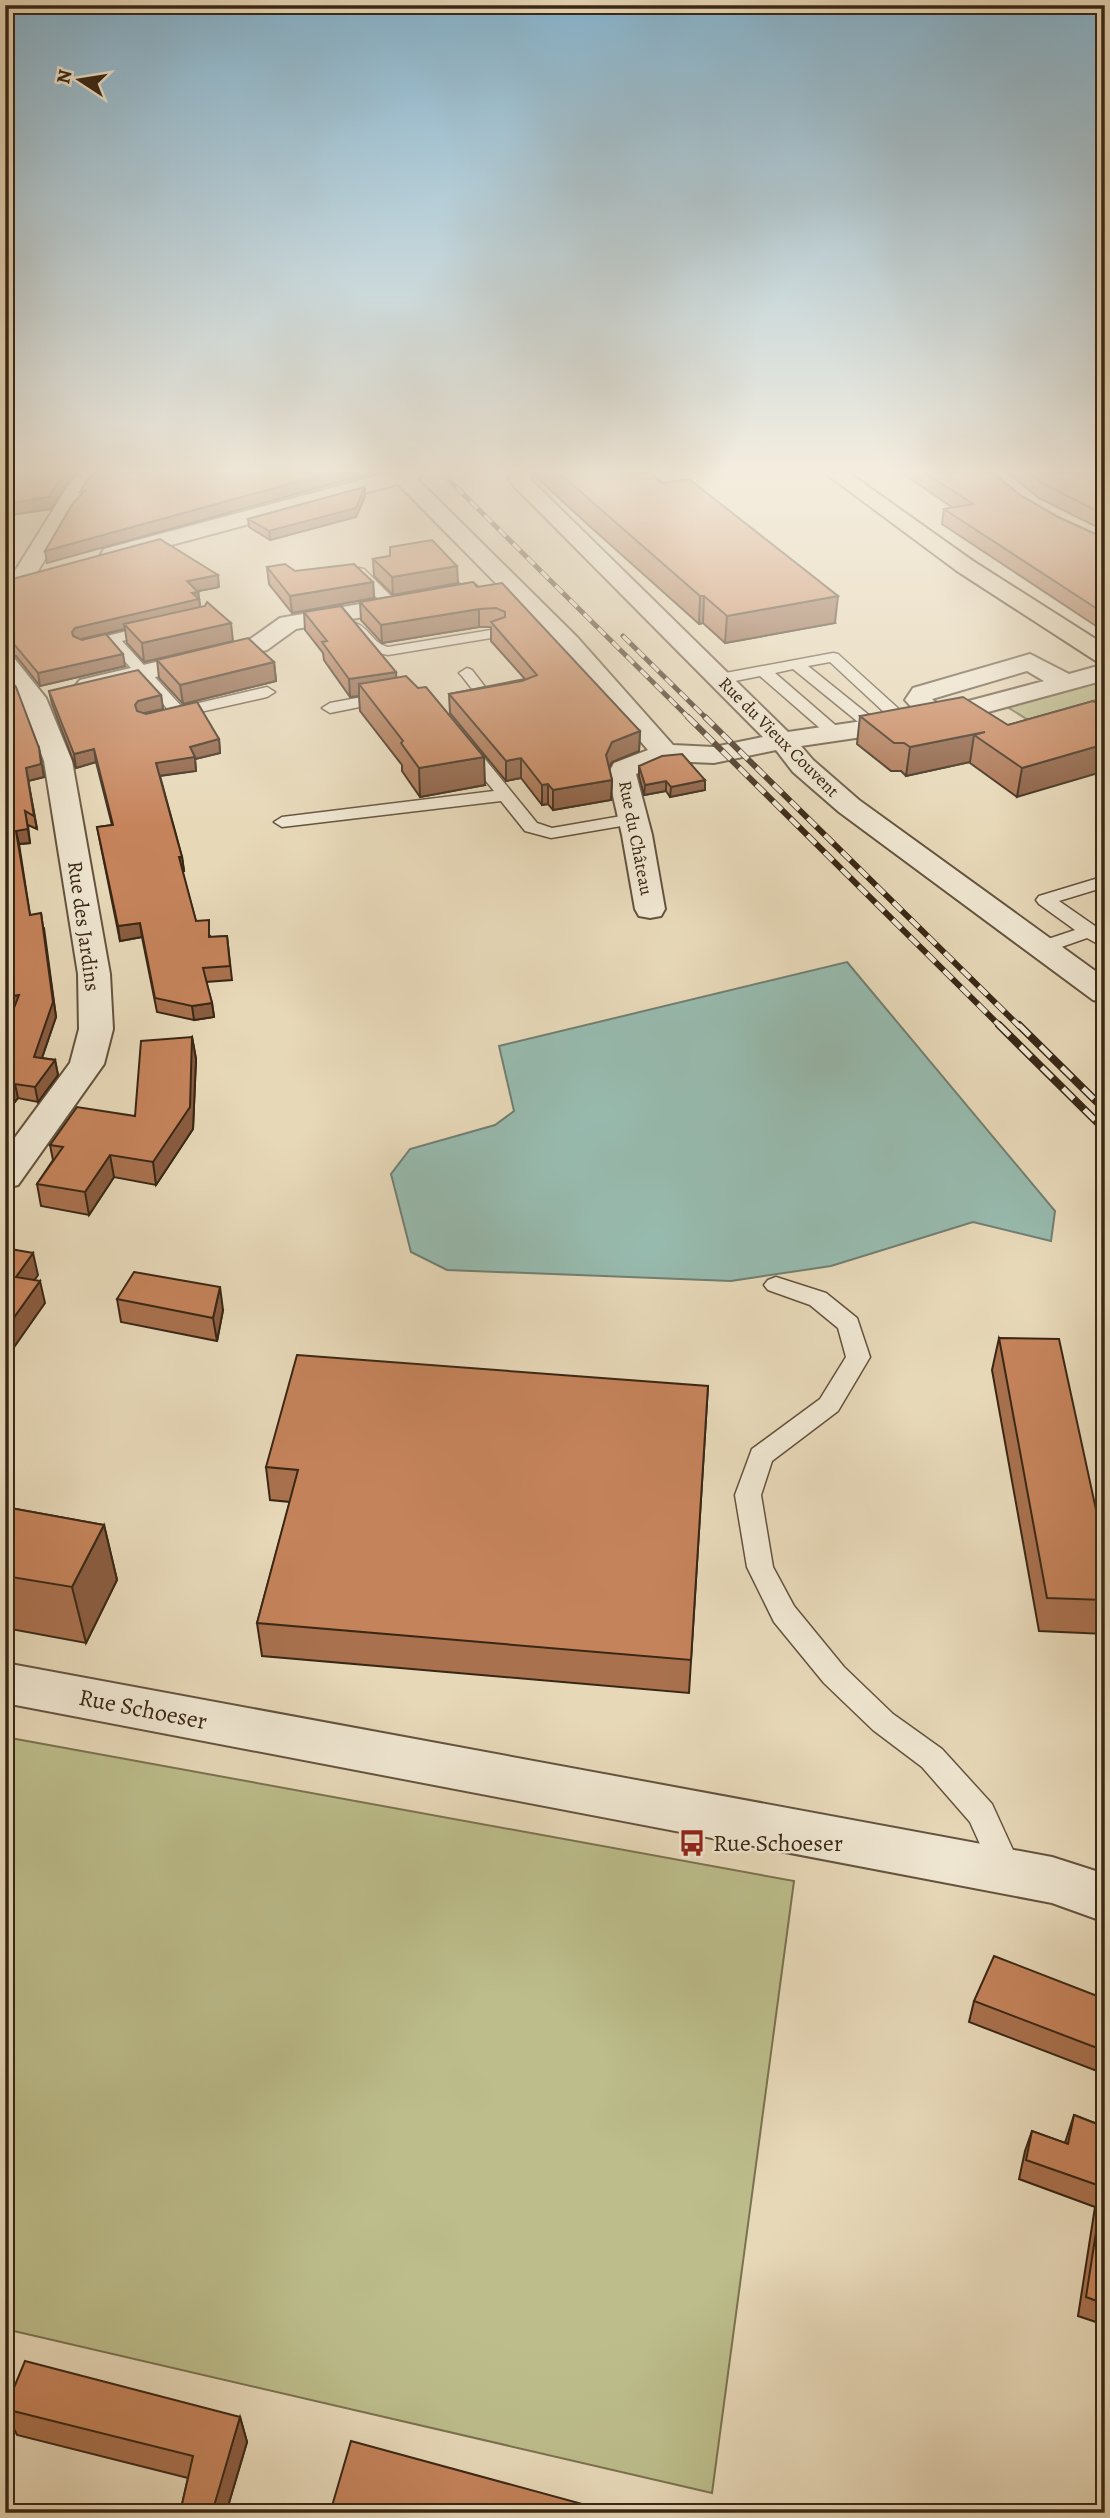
<svg xmlns="http://www.w3.org/2000/svg" width="1110" height="2518" font-family="Alegreya,serif">
<style>
.green{fill:#bcbd8b;stroke:#7a7250;stroke-width:2}
.water{fill:#97baae;stroke:#717f71;stroke-width:2}
.lines{fill:none;stroke-linecap:round;stroke-linejoin:round}
.lane-casing{stroke:#64533e;stroke-width:3}
.street-casing{stroke:#64533e;stroke-width:4}
.primary-casing{stroke:#392715;stroke-width:4}
.lane{fill:#efe6d1;fill-rule:evenodd}
.street{fill:#efe6d1;fill-rule:evenodd}
.primary{fill:#e7d8b8;fill-rule:evenodd}
.rail-far2-casing{stroke:#392715;stroke-width:5}
.rail-far1-casing{stroke:#392715;stroke-width:6}
.rail-casing{stroke:#392715;stroke-width:8}
.rail-far2{stroke:#efe6d1;stroke-width:3.5;stroke-dasharray:10;stroke-linecap:butt}
.rail-far1{stroke:#efe6d1;stroke-width:4.5;stroke-dasharray:12;stroke-linecap:butt}
.rail{stroke:#efe6d1;stroke-width:5;stroke-dasharray:15;stroke-linecap:butt}
.wall{fill:#a9714e;stroke:#392715;stroke-width:2}
.shaded-wall{fill:#8a5c40;stroke:#392715;stroke-width:2}
.building{fill:#c5835b;stroke:#392715;stroke-width:2}
.labels{text-anchor:middle;stroke-width:5;stroke-linejoin:round;paint-order:stroke}
.far-street-label{font-size:18px;fill:#392715;stroke:#efe6d1}
.street-label{font-size:21px;fill:#392715;stroke:#efe6d1}
.near-street-label{font-size:24px;fill:#392715;stroke:#efe6d1}
.near-poi-label{font-size:24px;fill:#392715;stroke:#efe6d1;text-anchor:start}
</style>
<rect width="100%" height="100%" fill="#e7d8b8"/>
<filter id="stains"><feTurbulence type="fractalNoise" baseFrequency=".00286" numOctaves="4"/><feColorMatrix values="0 0 0 0 .2 0 0 0 0 .09 0 0 0 0 .02 0 0 0 .5 -.17"/></filter>
<radialGradient id="worn" r=".72"><stop offset=".6" stop-color="#630" stop-opacity="0"/><stop offset="1" stop-color="#630" stop-opacity=".3"/></radialGradient>
<path class="green" d="M1105,674V733L1051,734L999,702Z
M5,1737L794,1881L712,2493L5,2329Z"/>
<path class="water" d="M847,962L1055,1211L1051,1241L973,1222L831,1266L731,1281L447,1270L411,1252L391,1174L410,1149L495,1125L514,1111L499,1046Z"/>
<g class="lines">
<defs>
<path id="lane" d="M359,568L364,569L397,602V608H387L356,576H344L342,573L344,570Z
M355,623C369,627 372,643 388,647L497,629L504,633L497,637L388,655L368,651L348,627Z
M155,624L162,628L160,631L122,641L182,707L267,687L275,692L267,697L178,717L173,715L105,639L107,636Z
M833,653L838,654L911,720L913,723L911,726H899L830,662L808,666L880,724L882,727L880,730H868L793,669L775,673L841,730L843,733L841,736H829L760,676L720,684L712,679L720,674Z
M467,668L472,670L492,696L495,699L492,702H482L462,676L459,673Z
M389,692L394,694L397,697L394,700L330,713L322,708L330,703Z
M465,740L471,742L537,823L552,828L633,814L641,819L633,824L551,838L525,831L501,801L282,827L274,822L282,817L494,791L457,745Z
M1105,876V887L1059,901L1105,933V948L1087,938L1050,951H1036L1034,947L1036,943L1075,930L1039,904L1036,900L1039,896Z
M776,1277L826,1293L857,1318L870,1357L838,1411L772,1461L761,1495L773,1567L794,1606L844,1667L893,1714L942,1749L992,1804L1023,1872L1019,1882L1008,1886L997,1882L970,1822L922,1767L873,1730L824,1683L774,1622L747,1567L735,1495L752,1449L820,1399L846,1357L838,1328L810,1305L768,1290L764,1285L768,1280Z"/>
<path id="street" d="M81,473H104L87,490L30,584H14L10,579L68,486Z
M424,473L417,479L577,637L673,745L714,747L763,737L515,487L509,479L511,473H532L531,480L788,732L917,713L905,700L913,688L1030,654L1069,674L1105,664V680L937,726L801,746L813,760L859,800L1105,978V1003L1093,1000L839,812L793,772L776,750L714,763L668,761L636,774L652,835L665,909L661,916L650,918L639,916L635,909L622,835L608,774L614,763L648,750L559,647L398,484L112,561L104,559L101,554L104,549L387,473ZM1027,671L1044,681L942,708L932,699Z
M411,595L419,597L423,602L419,607L296,629L267,650L89,693L80,690L76,685L80,680L249,640L280,618Z
M5,655L14,658L46,698L72,761L110,974L113,1029L104,1064L18,1185L5,1188V1151L70,1063L79,1029L78,974L44,761L21,699L5,680Z
M5,1663L1052,1857L1105,1874V1922L1052,1903L5,1703Z"/>
<path id="primary" d="M825,473H849L973,561L1105,645V663L1096,661L957,571Z"/>
</defs>
<use href="#lane" class="lane-casing"/>
<use href="#street" class="street-casing"/>
<use href="#primary" class="primary-casing"/>
<use href="#lane" class="lane"/>
<use href="#street" class="street"/>
<use href="#primary" class="primary"/>
<defs>
<path id="rail-far2" d="M442,473L690,719
M623,636L707,719"/>
<path id="rail-far1" d="M688,717L1001,1027
M705,717L1020,1027"/>
<path id="rail" d="M999,1025L1105,1130
M1019,1025L1105,1110"/>
</defs>
<use href="#rail-far2" class="rail-far2-casing"/>
<use href="#rail-far1" class="rail-far1-casing"/>
<use href="#rail" class="rail-casing"/>
<use href="#rail-far2" class="rail-far2"/>
<use href="#rail-far1" class="rail-far1"/>
<use href="#rail" class="rail"/>
</g>
<path class="wall" d="M534,473H651L835,623L725,643L703,623L699,624L585,522L534,475Z
M902,473H993L1020,495L1058,517L1093,533L1105,536V632L942,524L944,509L953,508Z
M1008,473H1105V531L1039,498Z
M365,487V496L356,517L270,540L249,527L248,519Z
M390,556L458,583L393,595L374,576L373,559Z
M267,567L373,582L374,598L292,613L269,584Z
M5,581L219,587L198,591L200,607L233,641L144,662L127,643L125,629L81,640L125,666L40,686L16,656L5,653Z
M473,582L640,731L639,751L612,762L609,768L612,780L611,800L553,810L548,804L542,805L521,778L506,781L450,713L449,694L525,679L491,641V627H479L382,643L361,620L360,602Z
M304,612L396,678L485,785L420,797L402,771V765L360,711L359,696L350,697L324,660L323,653L305,630Z
M157,660L274,662L276,681L183,704L159,678Z
M5,674L44,777L28,781L37,829L28,825L30,843L19,844L30,915L44,928L56,1017L42,1058L55,1060L58,1075L38,1102L18,1098L5,1114V1031L13,1011L9,1012Z
M49,691L161,695L163,709L144,714L219,739L220,753L195,759L196,771L160,776L182,857L184,871H182L196,921L211,937L227,936L232,980L206,982L212,1003L214,1017L194,1020L157,1012L142,937L120,941L97,827L112,825L96,762L76,768L52,704Z
M1093,701L1017,797L970,763V762L906,776L901,771H891L857,744L860,716L1008,725Z
M639,766L705,780V790L670,797L666,791L644,795L639,776Z
M192,1037L196,1059L193,1129L156,1185L114,1177L89,1215L41,1206L37,1184L53,1160L50,1145L135,1116Z
M117,1299L223,1310L217,1341L121,1322Z
M999,1338L1105,1551V1634L1039,1631L992,1370Z
M708,1386L689,1693L262,1656L257,1623L290,1502L270,1500L266,1467Z
M5,1507L104,1525L117,1580L86,1643L5,1628Z
M1105,1999V2074L969,2022L974,2001Z
M1074,2115L1105,2127V2325L1078,2316L1095,2207L1019,2179L1025,2151L1032,2131L1065,2143Z
M5,2407L240,2417L247,2442L226,2513H180L188,2478L17,2435L5,2411Z"/>
<path class="shaded-wall" d="M64,473H77L66,485L51,509L5,516V504Z
M329,473H372L47,563L45,551Z
M365,487V496L356,517L270,540L269,531Z
M457,566L458,583L393,595L392,577Z
M218,575L219,587L189,593L187,581Z
M373,582L374,598L292,613L290,596Z
M198,592L201,612L124,624L125,629L77,640L74,645L72,632L75,628Z
M700,596H704L703,623L699,624Z
M838,596L835,623L725,643L727,616Z
M479,609V627L382,643L381,625Z
M231,623L233,641L144,662L142,643Z
M123,654L125,666L40,686L38,673Z
M274,662L276,681L183,704L180,685Z
M396,672L397,690L359,684V696L350,697L349,679Z
M161,695L163,709L140,714L137,719L135,705L138,701Z
M640,731L639,751L612,762L605,775L606,755L612,742Z
M985,732L974,735L970,762L906,776L910,747Z
M219,739L220,753L195,759L196,771L158,776L156,763L190,747Z
M1105,744V771L1017,797L1022,768Z
M39,748L44,777L28,781L37,829L26,768Z
M94,749L96,762L76,768L74,754Z
M484,757L485,785L420,797L419,768Z
M521,758V778L506,781V761Z
M612,780L611,800L553,810V790Z
M705,780V790L670,797L671,787Z
M666,781V791L644,795L645,785Z
M548,784V804L542,805V785Z
M25,811L30,843L19,844L16,831Z
M179,857H182L184,871H181Z
M41,913L56,1017L37,1072L34,1057Z
M140,923L142,937L120,941L118,926Z
M19,995L22,1009L9,1012L6,997Z
M212,1003L214,1017L194,1020L192,1006Z
M192,1037L196,1059L193,1129L156,1185L153,1162Z
M55,1060L58,1075L38,1102L35,1087Z
M15,1084L18,1098L5,1114V1095Z
M110,1155L114,1177L89,1215L85,1192Z
M33,1253L38,1275L21,1299L16,1277Z
M40,1281L45,1303L5,1360V1330Z
M220,1287L223,1310L217,1341L213,1318Z
M104,1525L117,1580L86,1643L72,1587Z
M240,2417L247,2442L226,2513H211Z"/>
<path class="building" d="M5,473H64L49,497L5,504Z
M94,473H329L45,551L73,503L85,491L80,492L87,480Z
M559,473H651L662,483L689,479L838,596L727,616L704,596H700Z
M925,473H993L1020,495L1058,517L1093,533L1105,536V614L944,509L973,504Z
M1029,473H1105V515L1042,483Z
M365,487L356,508L269,531L248,519Z
M160,539L218,575L187,581L198,592L192,593L199,599L75,628L72,632L73,636L82,640L106,634L123,654L38,673L14,644L5,641V581Z
M432,540L457,566L392,577L373,559L390,556V547Z
M285,564L295,571L354,564L373,582L290,596L267,567Z
M473,582L477,587L502,583L640,731L612,742L606,755L612,780L553,790L548,784L542,785L521,758L506,761L449,694L522,681L537,675L491,622L505,617V612L496,608L479,609L381,625L360,602Z
M207,602L231,623L142,643L124,624L205,606Z
M341,606L396,672L349,679L322,642L327,641L304,612Z
M248,638L274,662L180,685L157,660Z
M138,670L161,695L138,701L135,705L137,711L146,714L197,702L219,739L190,747L195,757L156,763L182,857H179L196,921L209,920V937L227,936L230,966L203,968L212,1003L192,1006L155,998L140,923L118,926L97,827L113,825L94,749L74,754L49,691Z
M5,674L16,687L39,748L41,764L26,768L34,816L25,811L28,829L16,831L30,915L41,913L53,1002L34,1057L55,1060L35,1087L15,1084L5,1095V1031L19,995L6,997L5,988Z
M406,676L418,688L426,687L484,757L419,768L401,743L403,741L359,684Z
M963,697L1008,725L1093,701L1105,707V744L1022,768L974,735L985,732L910,747L904,743H894L860,716Z
M682,754L705,780L671,787L666,781L645,785L639,766L662,756Z
M192,1037L190,1107L153,1162L110,1155L85,1192L37,1184L63,1147L50,1145L77,1107L135,1116L141,1041Z
M5,1248L33,1253L16,1277L40,1281L5,1330Z
M134,1272L220,1287L213,1318L117,1299Z
M999,1338L1059,1339L1105,1551V1600L1047,1598Z
M297,1355L708,1386L691,1660L257,1623L298,1470L266,1467Z
M5,1507L104,1525L72,1587L5,1576Z
M994,1956L1105,1999V2051L974,2001Z
M1074,2115L1105,2127V2304L1086,2297L1103,2187L1026,2160L1032,2131L1068,2144Z
M25,2361L240,2417L212,2513H180L193,2456L5,2409Z
M351,2441L615,2513H330Z"/>
<linearGradient id="sky" x2="0" y2="1"><stop stop-color="#87b6d1"/><stop offset="0.57" stop-color="#f4eddf"/><stop offset="1" stop-color="#f4eddf" stop-opacity="0"/></linearGradient>
<rect width="1110" height="826" fill="url(#sky)"/>
<defs>
<symbol id="bus-bare" viewBox="-9 -9 18 18"><path d="M-5-6H5V4H4V6H2V4H-2V6H-4V4H-5ZM-3.5-4V0h7V-4ZM-3.5 1.2v1.5H-2V1.2ZM2 1.2v1.5H3.5V1.2Z" fill="#8f2418" stroke="#efe6d1" stroke-width="2.5" paint-order="stroke"/></symbol>
</defs>
<g fill-rule="evenodd">
<use href="#bus-bare" x="673" y="1824" width="38" height="38"/>
</g>
<g class="labels">
<g class="far-street-label">
<text transform="translate(779 737) rotate(45)" y="6">Rue du Vieux Couvent</text>
<text transform="translate(636 838) rotate(79)" y="6">Rue du Château</text>
</g>
<g class="street-label">
<text transform="translate(84 926) rotate(82)" y="7">Rue des Jardins</text>
</g>
<g class="near-street-label">
<text transform="translate(143 1709) rotate(11)" y="8">Rue Schoeser</text>
</g>
<g class="near-poi-label">
<text x="713" y="1851">Rue Schoeser</text>
</g>
</g>
<rect width="1110" height="2518" fill="none" stroke="#e7d8b8" stroke-width="28"/>
<rect x="7" y="7" width="1096" height="2504" fill="none" stroke="#392715" stroke-width="3.5"/>
<rect x="14" y="14" width="1082" height="2490" fill="none" stroke="#392715" stroke-width="2"/>
<g transform="translate(80 80) rotate(282)" stroke="#efe6d1" stroke-width="5" paint-order="stroke">
<path d="M0-5L12 26L0 18L-12 26Z" fill="#392715"/>
<text y="-10" font-size="19" font-weight="bold" text-anchor="middle" fill="#392715">N</text>
</g>
<rect width="100%" height="100%" filter="url(#stains)"/>
<rect width="100%" height="100%" fill="url(#worn)"/>
</svg>
